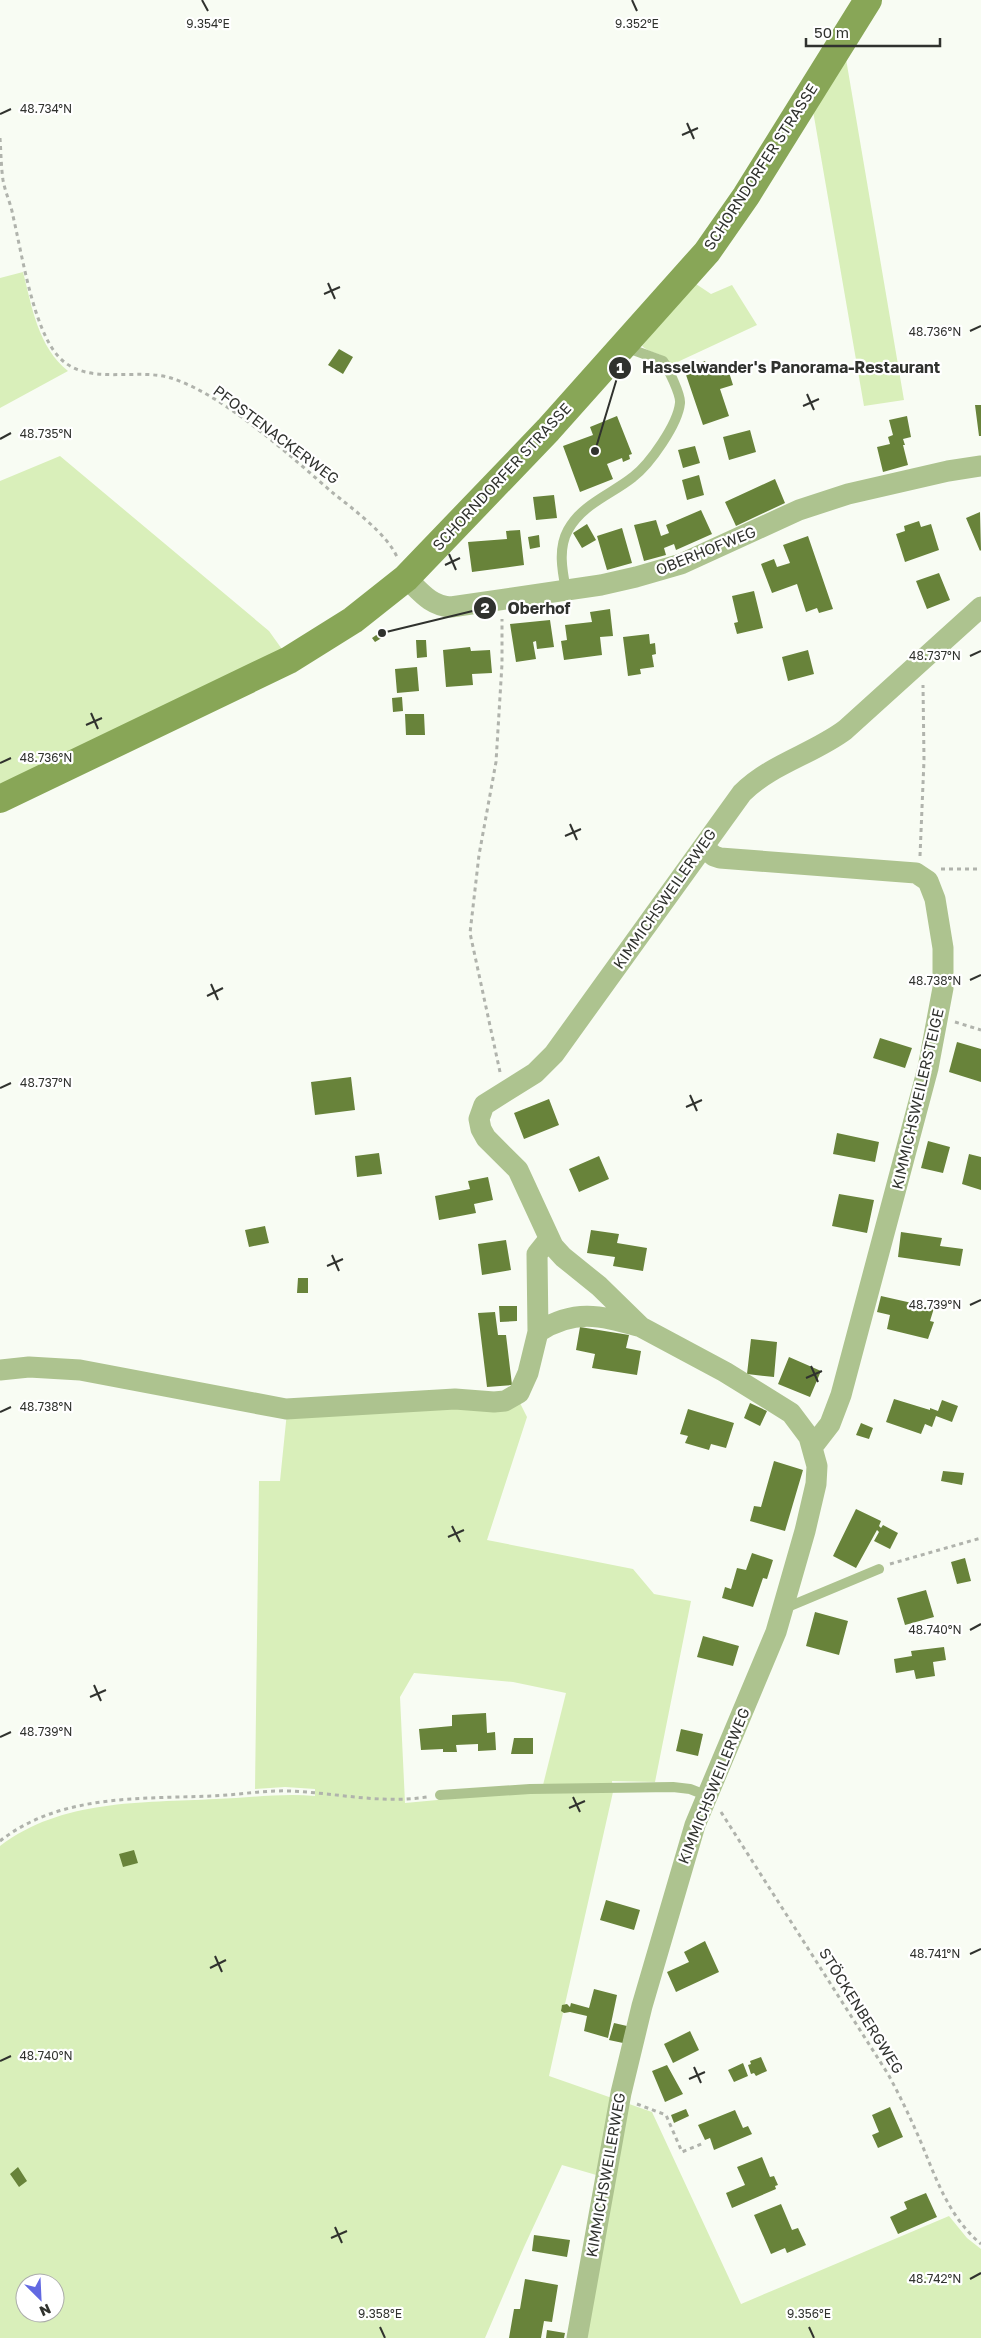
<svg xmlns="http://www.w3.org/2000/svg" width="981" height="2338" font-family="'Golos Text',sans-serif">
<style>
.green{fill:#d9efba;fill-rule:evenodd}
.building{fill:#68833a}
.lines{fill:none;stroke-linecap:round;stroke-linejoin:round}
.path{stroke:#b0b3ac;stroke-width:3;stroke-dasharray:4 4;stroke-linecap:butt}
.lane{stroke:#adc38f;stroke-width:10}
.street{stroke:#adc38f;stroke-width:21}
.secondary{stroke:#88a657;stroke-width:28}
.ticks{fill:none;stroke:#30322e;stroke-width:2}
.labels{text-anchor:middle;stroke-width:4.5;stroke-linejoin:round;paint-order:stroke}
.street-label{font-size:15px;fill:#30322e;stroke:#fff}
.ticks-label{font-size:12px;text-anchor:middle;fill:#30322e;stroke:#fff;stroke-width:4.5;stroke-linejoin:round;paint-order:stroke}
.leader{fill:none;stroke:#30322e;stroke-width:2}
.callout-dot{fill:#30322e;stroke:#fff;stroke-width:2}
.mark-label{font-size:15px;text-anchor:middle;font-weight:bold;fill:#fff}
.callout-label{font-size:16px;text-anchor:middle;font-weight:bold;fill:#30322e;stroke:#fff;stroke-width:4.5;stroke-linejoin:round;paint-order:stroke}
</style>
<rect width="100%" height="100%" fill="#f8fcf3"/>
<path class="green" d="M845,53L904,400L864,406L812,105Z
M23,272C32,307 38,347 68,371L0,408V278Z
M693,282L711,294L732,285L757,325L671,365C662,350 653,356 642,346Z
M60,456L269,631L284,652L0,790V481Z
M519,1401L527,1417L487,1540L633,1569L654,1594L691,1601L655,1782L612,1781L613,1792L565,2004L561,2008L563,2013L549,2076L652,2112L741,2304L949,2216L967,2238L981,2249V2338H584L610,2179L562,2165L524,2247L485,2338H0V1846C62,1799 141,1803 216,1799C249,1798 281,1793 315,1796V1789L285,1787L255,1789L259,1481H280L287,1412ZM414,1673L513,1682L566,1693L543,1785L502,1794L405,1803L400,1697ZM25,2283H55V2313H25Z"/>
<path class="building" d="M339,349L353,357L343,374L328,365Z
M705,361L709,372L727,366L733,385L720,389L729,416L703,425L684,369Z
M975,405H981V436H979Z
M617,416L632,454L629,455L630,459L623,462L622,458L607,464L613,479L580,492L563,446L593,435L590,427Z
M907,416L911,437L903,439L905,445H903L908,465L883,472L877,447L890,444L888,437L893,435L889,420Z
M750,430L756,452L729,460L723,437Z
M695,446L700,463L683,468L678,450Z
M699,475L704,495L687,500L682,480Z
M775,479L785,503L736,526L725,502Z
M554,495L557,518L536,520L533,497Z
M701,510L712,534L676,550L674,544L664,548L666,555L644,561L634,525L656,520L661,536L669,533L666,525Z
M980,512L981,550L980,551L966,518Z
M919,521L921,527L931,524L939,550L905,562L896,534L905,531L904,526Z
M587,524L596,540L582,548L573,533Z
M622,528L632,563L607,570L597,536Z
M520,530L524,565L472,572L468,542L507,539L506,531Z
M539,535L540,547L530,549L528,537Z
M808,536L833,609L819,613L817,608L806,612L797,584L772,593L761,564L774,559L777,567L790,563L783,545Z
M939,573L950,600L927,609L916,581Z
M754,591L763,628L737,634L734,623L738,622L732,596Z
M610,609L613,636L600,637L602,655L564,660L561,641L567,640L565,625L592,622L590,612Z
M550,620L554,647L537,649L536,641L533,642L536,659L516,662L510,624Z
M382,631L385,636L375,642L372,638Z
M649,634L650,644L655,643L656,654L652,655L654,667L640,669L641,674L628,676L623,637Z
M416,640H426L427,657L417,658Z
M470,647L471,651L490,650L492,673L472,674L473,685L446,687L443,650Z
M808,650L814,674L788,681L782,657Z
M417,667L419,691L397,693L395,669Z
M402,697L403,711L393,712L392,698Z
M405,714H424L425,735H406Z
M880,1038L912,1048L905,1068L873,1058Z
M957,1042L981,1049V1082L949,1072Z
M351,1077L355,1110L315,1115L311,1082Z
M549,1099L559,1125L524,1139L514,1113Z
M837,1133L879,1142L875,1162L833,1154Z
M928,1141L950,1147L943,1173L921,1168Z
M379,1153L382,1174L357,1177L355,1156Z
M969,1154L981,1157V1190L962,1184Z
M599,1156L609,1179L579,1192L569,1169Z
M488,1177L493,1200L474,1204L476,1213L439,1220L435,1196L470,1189L468,1181Z
M839,1194L874,1200L867,1233L832,1226Z
M265,1226L269,1243L249,1247L245,1230Z
M591,1230L619,1234L617,1243L647,1248L643,1271L613,1266L615,1257L587,1253Z
M901,1232L942,1238L940,1246L963,1249L960,1266L898,1257Z
M506,1240L511,1270L482,1275L478,1244Z
M298,1278H308V1293H297Z
M881,1296L934,1308L930,1321L934,1322L928,1339L887,1329L890,1315L877,1312Z
M499,1306H517V1321L500,1322Z
M495,1312L498,1335H506L512,1385L487,1387L478,1313Z
M580,1327L629,1335L626,1348L641,1351L637,1375L592,1368L595,1354L576,1350Z
M751,1339L777,1342L774,1377L747,1374Z
M789,1357L821,1371L810,1397L778,1384Z
M894,1399L930,1410V1408L938,1411L942,1400L958,1406L952,1422L936,1416L932,1427L925,1424L921,1434L886,1422Z
M750,1403L767,1411L760,1426L744,1418Z
M688,1409L734,1423L726,1448L711,1444L709,1450L685,1443L688,1436L680,1434Z
M861,1423L873,1428L869,1439L856,1435Z
M774,1461L803,1470L785,1531L750,1521L754,1506L761,1507Z
M943,1471L964,1473L962,1485L941,1481Z
M856,1509L881,1521L879,1526L881,1528L883,1525L898,1533L890,1549L874,1541L879,1532L877,1530L856,1568L833,1556Z
M752,1553L773,1560L767,1579L763,1578L753,1607L722,1598L725,1587L731,1589L737,1568L746,1570Z
M965,1558L971,1581L957,1584L951,1562Z
M926,1590L934,1617L905,1625L897,1598Z
M815,1612L848,1621L839,1655L806,1646Z
M703,1636L739,1646L733,1666L697,1657Z
M944,1647L946,1660L933,1662L935,1676L916,1679L914,1670L896,1673L894,1659L912,1656L911,1651Z
M486,1713L487,1733L495,1732L496,1750L478,1751V1744L456,1745L457,1752H443V1749L421,1750L419,1729L452,1726V1715Z
M681,1729L703,1734L698,1756L676,1751Z
M514,1738H533V1754H511Z
M134,1850L138,1863L123,1867L119,1854Z
M606,1900L640,1910L634,1930L600,1920Z
M705,1941L719,1972L676,1992L667,1972L689,1962L684,1952Z
M594,1989L617,1995L608,2038L584,2031L587,2016L570,2012L564,2013L561,2011L562,2005L567,2004L570,2007L571,2003L589,2008Z
M614,2023L627,2026L623,2043L609,2040Z
M690,2031L699,2050L673,2063L664,2044Z
M761,2057L767,2071L756,2076L754,2073L751,2074L748,2065L751,2064L750,2061Z
M743,2063L748,2076L734,2082L728,2070Z
M667,2065L683,2094L665,2102L652,2071Z
M890,2107L903,2137L878,2148L872,2135L879,2132L872,2115Z
M686,2109L689,2116L674,2123L671,2115Z
M735,2110L743,2128L748,2126L752,2134L714,2150L710,2138L705,2140L698,2125Z
M762,2157L770,2177L774,2176L778,2185L775,2186L776,2189L732,2208L726,2193L745,2185L737,2167Z
M18,2167L27,2181L19,2187L10,2174Z
M926,2193L937,2217L898,2234L890,2217L907,2209L904,2202Z
M781,2204L792,2230L798,2228L806,2245L787,2253L785,2248L771,2254L754,2215Z
M534,2235L570,2240L567,2257L532,2251Z
M525,2279L558,2285L552,2322L544,2321L541,2338H509L514,2309H520Z
M547,2330L565,2333L564,2338H546Z"/>
<g class="lines">
<path class="path" d="M0,138C1,152 1,166 3,180C5,192 11,204 13,216C22,254 33,328 58,356C86,388 138,366 174,379C228,398 289,455 333,493C353,509 387,534 397,557
M920,856L924,760L923,685
M941,869H981
M955,1022L981,1030
M500,1072L470,933L479,855L496,762L502,664V619
M890,1564L981,1538
M721,1812L888,2074C900,2096 910,2117 920,2140C936,2178 948,2216 981,2244
M0,1841C60,1794 139,1799 211,1796C238,1795 264,1790 291,1791C336,1793 381,1804 427,1797
M637,2104L666,2115L682,2152L704,2143"/>
<path class="lane" d="M566,590C562,570 558,548 568,530C582,504 612,494 633,477C650,464 678,424 680,403C681,395 668,368 663,361L625,347
M783,1609L879,1569
M440,1795L530,1789L673,1787L690,1789L708,1796"/>
<path class="street" d="M406,578C420,591 430,606 451,607L601,585L636,577L681,564L799,510L848,494L948,471L981,466
M703,847L714,856L720,858L916,873L928,881L935,899L943,948V988L928,1068L841,1395L830,1424L813,1446
M538,1332C576,1308 601,1316 641,1327
M0,1370L29,1367L80,1370L286,1409L455,1399L494,1402L505,1401L519,1393L528,1373L538,1332L537,1254L549,1239
M577,2338L621,2093L642,2006L695,1825L776,1632L805,1531L816,1484L817,1466L809,1437L791,1413L725,1372L641,1327L599,1286L563,1257L553,1246L518,1170L486,1138L481,1129L479,1119L484,1105L535,1073L554,1054L742,793C771,764 813,754 845,730L981,607"/>
<path class="secondary" d="M0,799L289,660L353,620L406,578L548,430L707,252L746,196L868,0"/>
</g>
<path class="ticks" d="M202,0L208,11M632,0L637,11M0,114L11,109M687,123L694,139M682,135L698,128M328,283L335,299M324,294L340,287M970,331L981,326M807,394L814,410M803,406L819,399M0,439L11,433M449,554L456,570M445,565L460,558M970,656L981,651M91,713L98,729M86,725L102,718M0,763L11,758M570,824L577,840M565,836L581,829M970,980L981,975M211,984L218,1000M207,996L223,988M0,1088L11,1083M690,1095L697,1111M686,1107L702,1100M332,1255L339,1271M327,1266L343,1259M970,1305L981,1300M811,1366L818,1382M806,1378L822,1371M0,1412L11,1407M452,1526L460,1542M448,1537L464,1530M970,1630L981,1624M94,1685L101,1701M90,1697L106,1690M0,1737L11,1732M573,1797L580,1812M569,1808L585,1801M970,1954L981,1949M215,1956L222,1972M210,1968L226,1960M0,2061L11,2056M694,2067L701,2083M689,2079L705,2072M335,2227L342,2243M331,2238L347,2231M970,2279L981,2273M380,2327L385,2338M809,2327L814,2338"/>
<g class="labels">
<g class="street-label">
<text transform="translate(761 167) rotate(-57)" y="5">SCHORNDORFER STRASSE</text>
<text transform="translate(276 435) rotate(37)" y="5">PFOSTENACKERWEG</text>
<text transform="translate(502 477) rotate(-47)" y="5">SCHORNDORFER STRASSE</text>
<text transform="translate(706 551) rotate(-22)" y="5">OBERHOFWEG</text>
<text transform="translate(665 899) rotate(-55)" y="5">KIMMICHSWEILERWEG</text>
<text transform="translate(918 1099) rotate(-77)" y="5">KIMMICHSWEILERSTEIGE</text>
<text transform="translate(714 1786) rotate(-68)" y="5">KIMMICHSWEILERWEG</text>
<text transform="translate(861 2011) rotate(58)" y="5">STÖCKENBERGWEG</text>
<text transform="translate(606 2175) rotate(-80)" y="5">KIMMICHSWEILERWEG</text>
</g>
</g>
<g class="ticks-label">
<text x="208" y="28">9.354°E</text>
<text x="637" y="28">9.352°E</text>
<text x="46" y="113">48.734°N</text>
<text x="935" y="336">48.736°N</text>
<text x="46" y="438">48.735°N</text>
<text x="935" y="660">48.737°N</text>
<text x="46" y="762">48.736°N</text>
<text x="935" y="985">48.738°N</text>
<text x="46" y="1087">48.737°N</text>
<text x="935" y="1309">48.739°N</text>
<text x="46" y="1411">48.738°N</text>
<text x="935" y="1634">48.740°N</text>
<text x="46" y="1736">48.739°N</text>
<text x="935" y="1958">48.741°N</text>
<text x="46" y="2060">48.740°N</text>
<text x="935" y="2283">48.742°N</text>
<text x="380" y="2318">9.358°E</text>
<text x="809" y="2318">9.356°E</text>
</g>
<path class="leader" d="M595 451L620 368M382 633L485 608"/>
<g class="callout-dot">
<circle cx="595" cy="451" r="5"/>
<circle cx="382" cy="633" r="5"/>
<circle cx="620" cy="368" r="12"/>
<circle cx="485" cy="608" r="12"/>
</g>
<g class="mark-label">
<text x="620" y="373">1</text>
<text x="485" y="613">2</text>
</g>
<g class="callout-label">
<text x="791" y="373">Hasselwander's Panorama-Restaurant</text>
<text x="539" y="614">Oberhof</text>
</g>
<g transform="translate(40 2298) rotate(156)"><circle r="24" fill="#ffffff" stroke="#acadab"/>
<path d="M0-4L9 19L0 12L-9 19Z" fill="#6269e2"/>
<text y="-8" font-size="14" font-weight="bold" text-anchor="middle" fill="#30322e">N</text>
</g>
<path d="M806 38v8h134v-8" fill="none" stroke="#30322e" stroke-width="2.5"/>
<text x="814" y="38" font-size="15" fill="#30322e" stroke="#ffffff" stroke-width="4" paint-order="stroke">50 m</text>
</svg>
